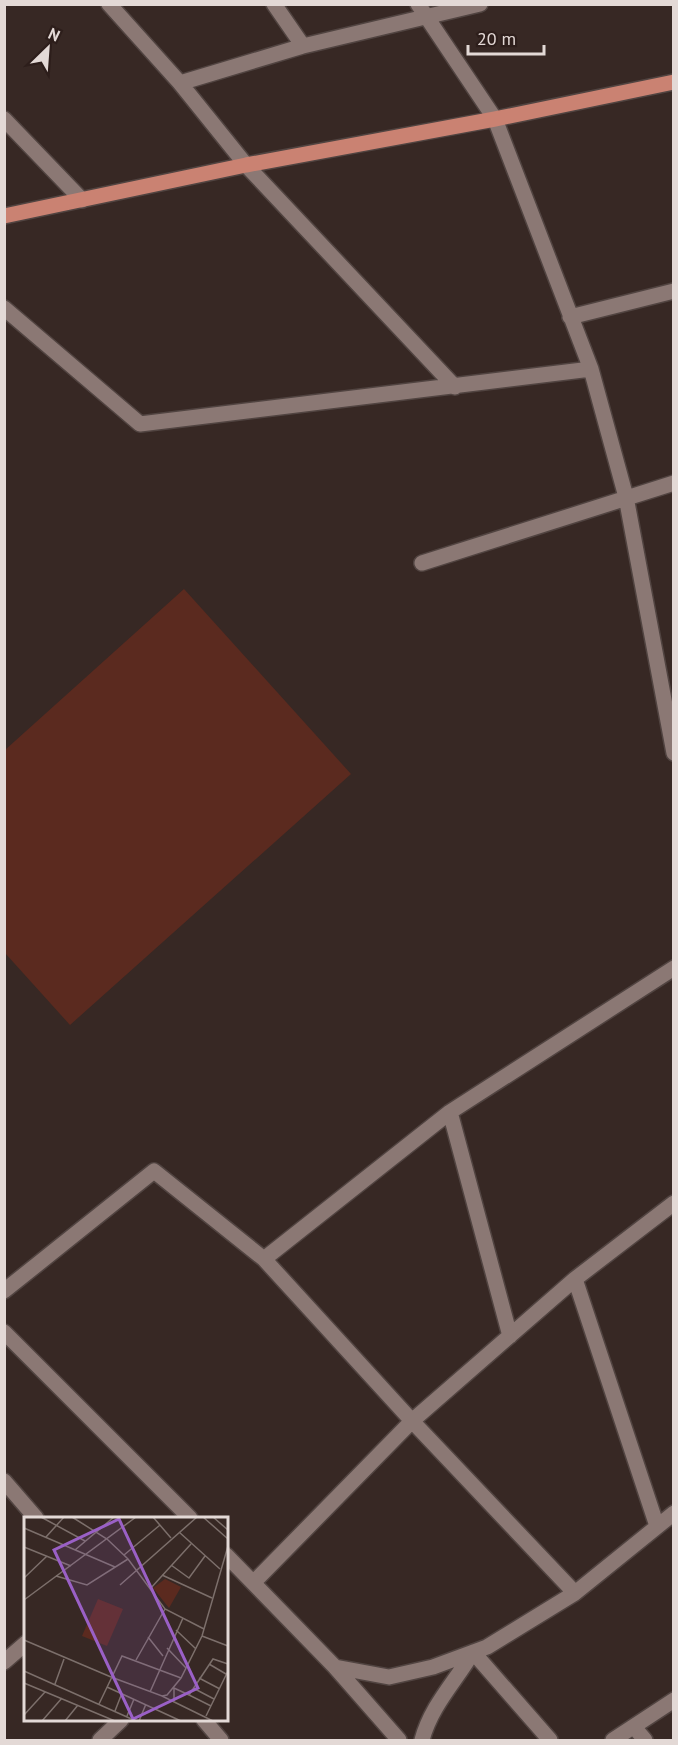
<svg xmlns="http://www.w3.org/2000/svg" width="678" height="1745" font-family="'PT Sans',sans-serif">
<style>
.green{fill:#5b2a1f}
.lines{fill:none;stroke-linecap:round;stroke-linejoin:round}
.minor-casing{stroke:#514441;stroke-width:18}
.major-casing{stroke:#514441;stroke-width:18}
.minor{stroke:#8b7874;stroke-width:15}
.major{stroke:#ca8272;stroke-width:15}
.inset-road{fill:none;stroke:#7c6f6b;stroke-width:1.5}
.view{fill:#9a60c6;fill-opacity:0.15;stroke:#9a60c6;stroke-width:3}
.inset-edge{fill:none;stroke:#e3d9d6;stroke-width:3}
</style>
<rect width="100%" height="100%" fill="#372824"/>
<path class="green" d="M184,589L351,774L70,1025L5,953V750Z"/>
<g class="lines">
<defs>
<path id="minor" d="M109,4L180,83L246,165L455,387
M274,4L303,46
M418,4L495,119L591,369L626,497L674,753
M180,83L303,46L480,4
M4,119L82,200
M4,308L140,424L591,369
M570,317L674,291
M422,563L674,483
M450,1112L510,1336
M264,1259L450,1112L674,968
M575,1279L657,1526
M4,1291L154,1171L264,1259L412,1421L575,1593
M4,1332L190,1518
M4,1481L36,1518
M226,1555L335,1667L389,1677L433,1667L487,1647L575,1593L674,1513
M254,1582L412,1421L575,1279L674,1203
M4,1662L26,1643
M335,1667L399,1740
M204,1720L221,1740
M634,1727L645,1740
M100,1740L121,1720
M422,1740C431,1706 455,1682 473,1652L550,1740
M613,1740L674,1700"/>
<path id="major" d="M4,216L246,165L495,119L674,82"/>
</defs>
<use href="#minor" class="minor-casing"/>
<use href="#major" class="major-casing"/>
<use href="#minor" class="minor"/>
<use href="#major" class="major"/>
</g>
<g transform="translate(24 1517)">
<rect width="204" height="204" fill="#372824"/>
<path d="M141,62L157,70L145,91L129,71ZM74,82L99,92L83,129L58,119Z" fill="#5b2a1f"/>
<path class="inset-road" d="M17,0L61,24M48,0L83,22L104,42L141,92L180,112M129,0L147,21M179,0L204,22M189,0L204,13M0,11L91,50M155,15L196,52M22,20L40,0M0,30L47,49M51,33L90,0M100,38L136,8M147,48L165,61L181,39M138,58L188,81M32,59L63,68L104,42M0,61L23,39M96,68L173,0M126,72L167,27M0,83L112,0M152,113L172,132M178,119L204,129M124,120L139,139M0,123L87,160L138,179L143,178L157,161L178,119L204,29M143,131L162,151M112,143L141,92M185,147L202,157M0,154L112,204M175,161L196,172M0,166L91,204M31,167L40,142M83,170L157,204M169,171L190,182M126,175L159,101M138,179L189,204M150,184V171L165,178M75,187L98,139L157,161M187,189L165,178L189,142L204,147M91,194L98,176M0,198L21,175M103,199L110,182M182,199L204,154M18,204L38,181M41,204L54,188M115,204L122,187"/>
<path class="view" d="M95,2L174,171L109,202L30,33Z"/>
<rect width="204" height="204" class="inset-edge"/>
</g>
<rect width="678" height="1745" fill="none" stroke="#e3d9d6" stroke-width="12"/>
<g transform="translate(48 48) rotate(25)" stroke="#2d1e1b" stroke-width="4.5" paint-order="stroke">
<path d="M0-4.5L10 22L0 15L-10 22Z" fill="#e3d9d6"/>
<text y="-9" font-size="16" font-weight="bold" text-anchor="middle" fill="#e3d9d6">N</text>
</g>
<path d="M468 45v9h76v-9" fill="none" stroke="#e3d9d6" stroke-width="3"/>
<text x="477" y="45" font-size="18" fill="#e3d9d6" stroke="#2d1e1b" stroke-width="4.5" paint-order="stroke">20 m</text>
</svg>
